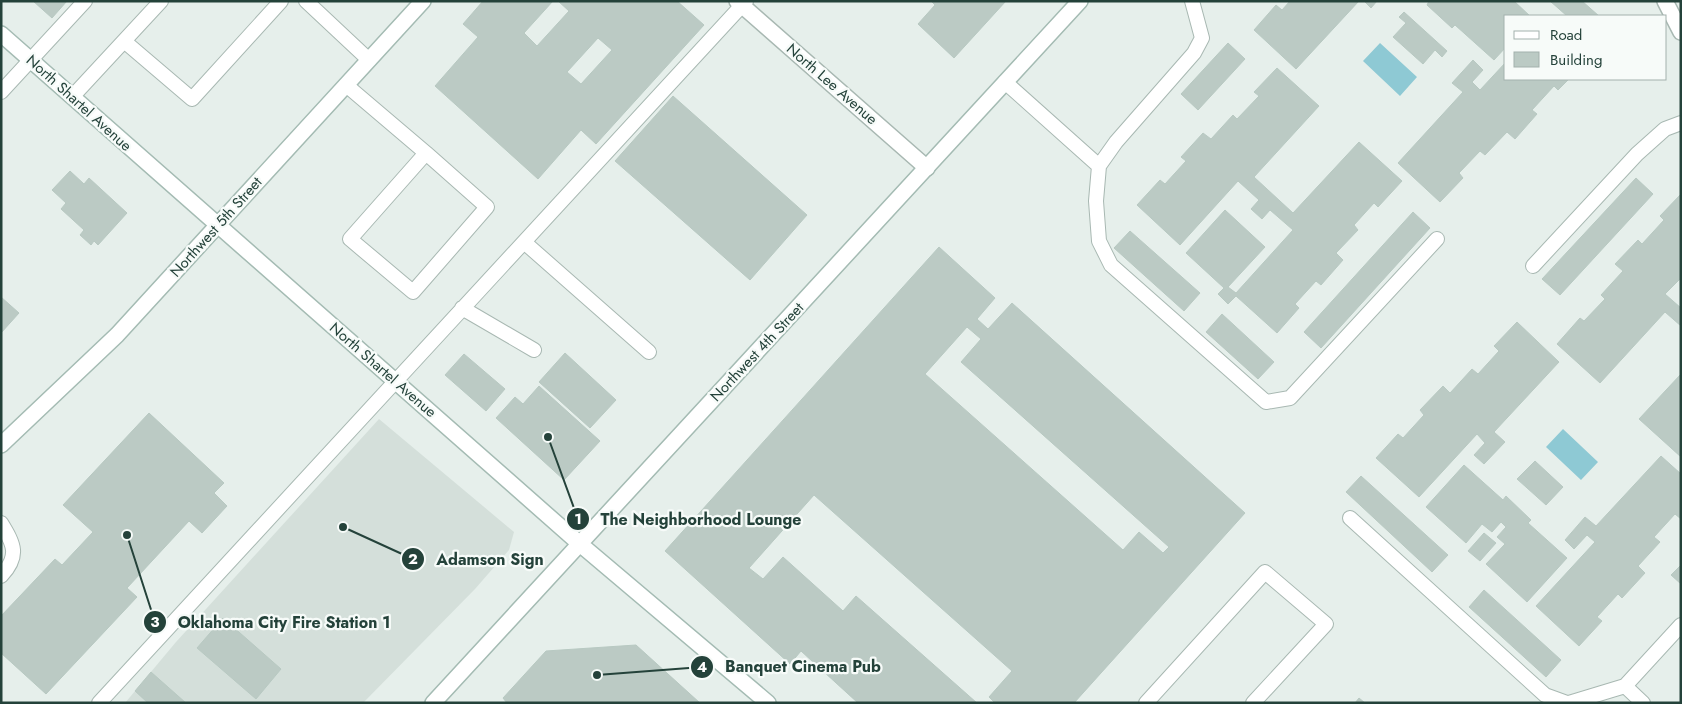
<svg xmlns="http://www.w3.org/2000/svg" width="1682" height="704" font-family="Jost,sans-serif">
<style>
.built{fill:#d4dfda}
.water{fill:#8ec9d4}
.building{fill:#bbcac4;stroke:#b8c9c2;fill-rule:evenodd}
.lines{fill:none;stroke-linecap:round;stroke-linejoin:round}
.service-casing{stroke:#a8b8b2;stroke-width:16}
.minor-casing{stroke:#a8b8b2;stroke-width:18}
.secondary-casing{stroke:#a4bbb3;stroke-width:18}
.service{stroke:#fff;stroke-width:14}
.minor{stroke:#fff;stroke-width:15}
.secondary{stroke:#fff;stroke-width:15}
.labels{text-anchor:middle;stroke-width:4.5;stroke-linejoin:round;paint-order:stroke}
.street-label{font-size:15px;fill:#24423a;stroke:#f7fbf9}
.leader{fill:none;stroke:#24423a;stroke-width:2}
.callout-dot{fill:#24423a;stroke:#f7fbf9;stroke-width:2}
.mark-label{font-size:15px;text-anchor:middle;font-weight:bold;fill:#fff}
.callout-label{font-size:16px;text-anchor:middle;font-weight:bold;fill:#24423a;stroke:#f7fbf9;stroke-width:4.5;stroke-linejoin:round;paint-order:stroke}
</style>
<rect width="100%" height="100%" fill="#e6efeb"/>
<path class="built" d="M379,419L514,532L509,550L475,589L363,703H125L176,642Z"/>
<path class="water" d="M1380,43L1417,77L1400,96L1363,61Z
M1563,429L1598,462L1581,480L1546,447Z"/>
<path class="building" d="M33,1H67L52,18Z
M483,1H553L524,33L537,46L569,11L558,1H677L704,25L596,144L581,130L538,179L435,86L478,37L463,24ZM598,38L612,50L581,84L567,72Z
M931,1H1006L954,58L918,24L935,5Z
M1290,1H1359L1296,69L1254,30L1276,5L1282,10Z
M1364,1H1377L1371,8Z
M1429,1H1514L1530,16H1506V47L1494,60L1455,25L1452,28L1427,5Z
M1550,1H1582L1599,16H1567Z
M1404,12L1447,51L1442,57L1435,50L1423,64L1393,37L1406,23L1399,17Z
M1228,43L1245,59L1198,110L1181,94Z
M1473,60L1483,70L1472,82L1480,90L1506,62V79H1569L1558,90L1554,86L1532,110L1537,114L1515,139L1507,132L1485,155L1480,151L1459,173L1463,178L1440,202L1398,163L1463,92L1452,83Z
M1277,68L1319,106L1254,177L1293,213L1359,142L1402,181L1378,207L1374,203L1354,225L1358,230L1336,253L1343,260L1321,285L1316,281L1295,304L1299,308L1277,333L1236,296L1228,304L1218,294L1224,288L1186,253L1225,210L1265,247L1228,287L1236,293L1293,230L1270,210L1262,219L1251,209L1259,200L1238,181L1180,245L1137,205L1160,180L1165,184L1186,161L1181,157L1203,133L1211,139L1233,115L1237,119L1259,96L1254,92Z
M673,96L807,215L750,280L615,161Z
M70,171L84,184L89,178L127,213L98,245L94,241L91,245L80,235L84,230L61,209L66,203L52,190Z
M1636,178L1653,194L1560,295L1542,279Z
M1681,194V278L1665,294L1681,308V326L1665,312L1600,383L1557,344L1580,318L1584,321L1605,299L1601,295L1623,271L1615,264L1638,240L1642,244L1664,220L1660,216Z
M1413,212L1430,228L1321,348L1304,332Z
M1130,231L1200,293L1184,311L1114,248Z
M939,247L995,298L977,319L988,329L1012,303L1245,513L1074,703H995L989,697L1012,671L814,495L749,568L763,579L783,557L843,611L856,596L977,703H858L801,651L790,664L665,551ZM967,327L981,339L961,362L1169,547L1163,553L1139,532L1123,550L925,374Z
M1,297L19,313L1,333Z
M1222,314L1274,362L1258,379L1206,332Z
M1517,322L1559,362L1494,432L1505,442L1484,464L1474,455L1485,443L1477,434L1419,497L1376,458L1398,434L1403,438L1424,415L1420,410L1443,386L1450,393L1472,369L1478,374L1499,351L1494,346Z
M565,353L616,400L590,428L539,382Z
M464,354L505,389L486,411L445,375Z
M1681,374V457L1639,419Z
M539,386L600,441L564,480L496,418L515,397L523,404Z
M149,413L224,483L214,493L227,506L202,533L189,521L127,588L137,597L46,694L1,653V616L55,559L62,565L93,532L63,505Z
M1661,456L1681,474V519L1675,514L1654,537L1660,542L1638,566L1645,573L1622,598L1618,594L1597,617L1602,621L1579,646L1536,606L1595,542L1587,535L1574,549L1565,540L1585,517L1596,526Z
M1535,461L1563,487L1546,505L1517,479Z
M1464,465L1503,500L1506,496L1531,520L1528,523L1567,558L1527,602L1486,564L1505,544L1497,537L1506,527L1501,522L1492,532L1482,524L1466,543L1426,507Z
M1361,476L1448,555L1432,572L1346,492Z
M1484,533L1496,543L1480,561L1468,551Z
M1681,565V584L1671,575Z
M1484,590L1561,660L1546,677L1469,607Z
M223,618L281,669L256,699L197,648Z
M636,645L700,703H507L503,698L546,651Z
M151,672L186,703H148L135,691Z
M1359,698L1365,703H1355Z"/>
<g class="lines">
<defs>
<path id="service" d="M306,1L369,60
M124,41L192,99L281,1
M1005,82L1099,166L1096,201L1099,241L1111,265L1266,402L1290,398L1437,239
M346,85L426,153L350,239L413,292L487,207L426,153
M1,92L85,1
M72,97L161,1
M1099,166L1116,142L1194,53L1202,38L1192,1
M524,242L649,352
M1533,266L1637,154L1665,129L1681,123
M462,308L534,350
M1350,518L1545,695L1567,703
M1,523C14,544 20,556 1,576
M1625,686L1681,625
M99,703L746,1
M1146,703L1265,572L1326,624L1253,703
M1569,703L1625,686L1643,703"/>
<path id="minor" d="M737,1L927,168
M1665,1L1681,32"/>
<path id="secondary" d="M1,34L580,544L768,703
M1,445L117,335L423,1
M433,703L1080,1"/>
</defs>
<use href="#service" class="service-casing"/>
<use href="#minor" class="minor-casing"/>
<use href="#secondary" class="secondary-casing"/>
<use href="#service" class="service"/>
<use href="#minor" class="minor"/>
<use href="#secondary" class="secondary"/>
</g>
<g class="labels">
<g class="street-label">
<text transform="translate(832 84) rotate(41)" y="5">North Lee Avenue</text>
<text transform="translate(79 103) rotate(42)" y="5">North Shartel Avenue</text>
<text transform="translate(216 227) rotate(-48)" y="5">Northwest 5th Street</text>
<text transform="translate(757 352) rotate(-47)" y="5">Northwest 4th Street</text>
<text transform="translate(383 370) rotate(41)" y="5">North Shartel Avenue</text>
</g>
</g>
<path class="leader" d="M548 437L578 519M343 527L413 559M127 535L155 622M597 675L702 667"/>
<g class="callout-dot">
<circle cx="548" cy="437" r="5"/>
<circle cx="343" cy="527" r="5"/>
<circle cx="127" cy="535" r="5"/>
<circle cx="597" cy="675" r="5"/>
<circle cx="578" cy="519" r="12"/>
<circle cx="413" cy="559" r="12"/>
<circle cx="155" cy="622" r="12"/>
<circle cx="702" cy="667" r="12"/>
</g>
<g class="mark-label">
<text x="578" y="524">1</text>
<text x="413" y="564">2</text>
<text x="155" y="627">3</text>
<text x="702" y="672">4</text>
</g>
<g class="callout-label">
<text x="701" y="525">The Neighborhood Lounge</text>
<text x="490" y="565">Adamson Sign</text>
<text x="284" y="628">Oklahoma City Fire Station 1</text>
<text x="803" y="672">Banquet Cinema Pub</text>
</g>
<rect width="1682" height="704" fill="none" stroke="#24423a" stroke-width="5"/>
<rect x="1504" y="15" width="162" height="65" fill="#f7fbf9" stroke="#a3b1ad"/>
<rect x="1514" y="31" width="25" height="8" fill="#ffffff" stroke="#a3b1ad"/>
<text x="1550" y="40" font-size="15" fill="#24423a">Road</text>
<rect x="1514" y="52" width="25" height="15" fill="#bbcac4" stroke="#a3b1ad"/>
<text x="1550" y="65" font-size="15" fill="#24423a">Building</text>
</svg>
